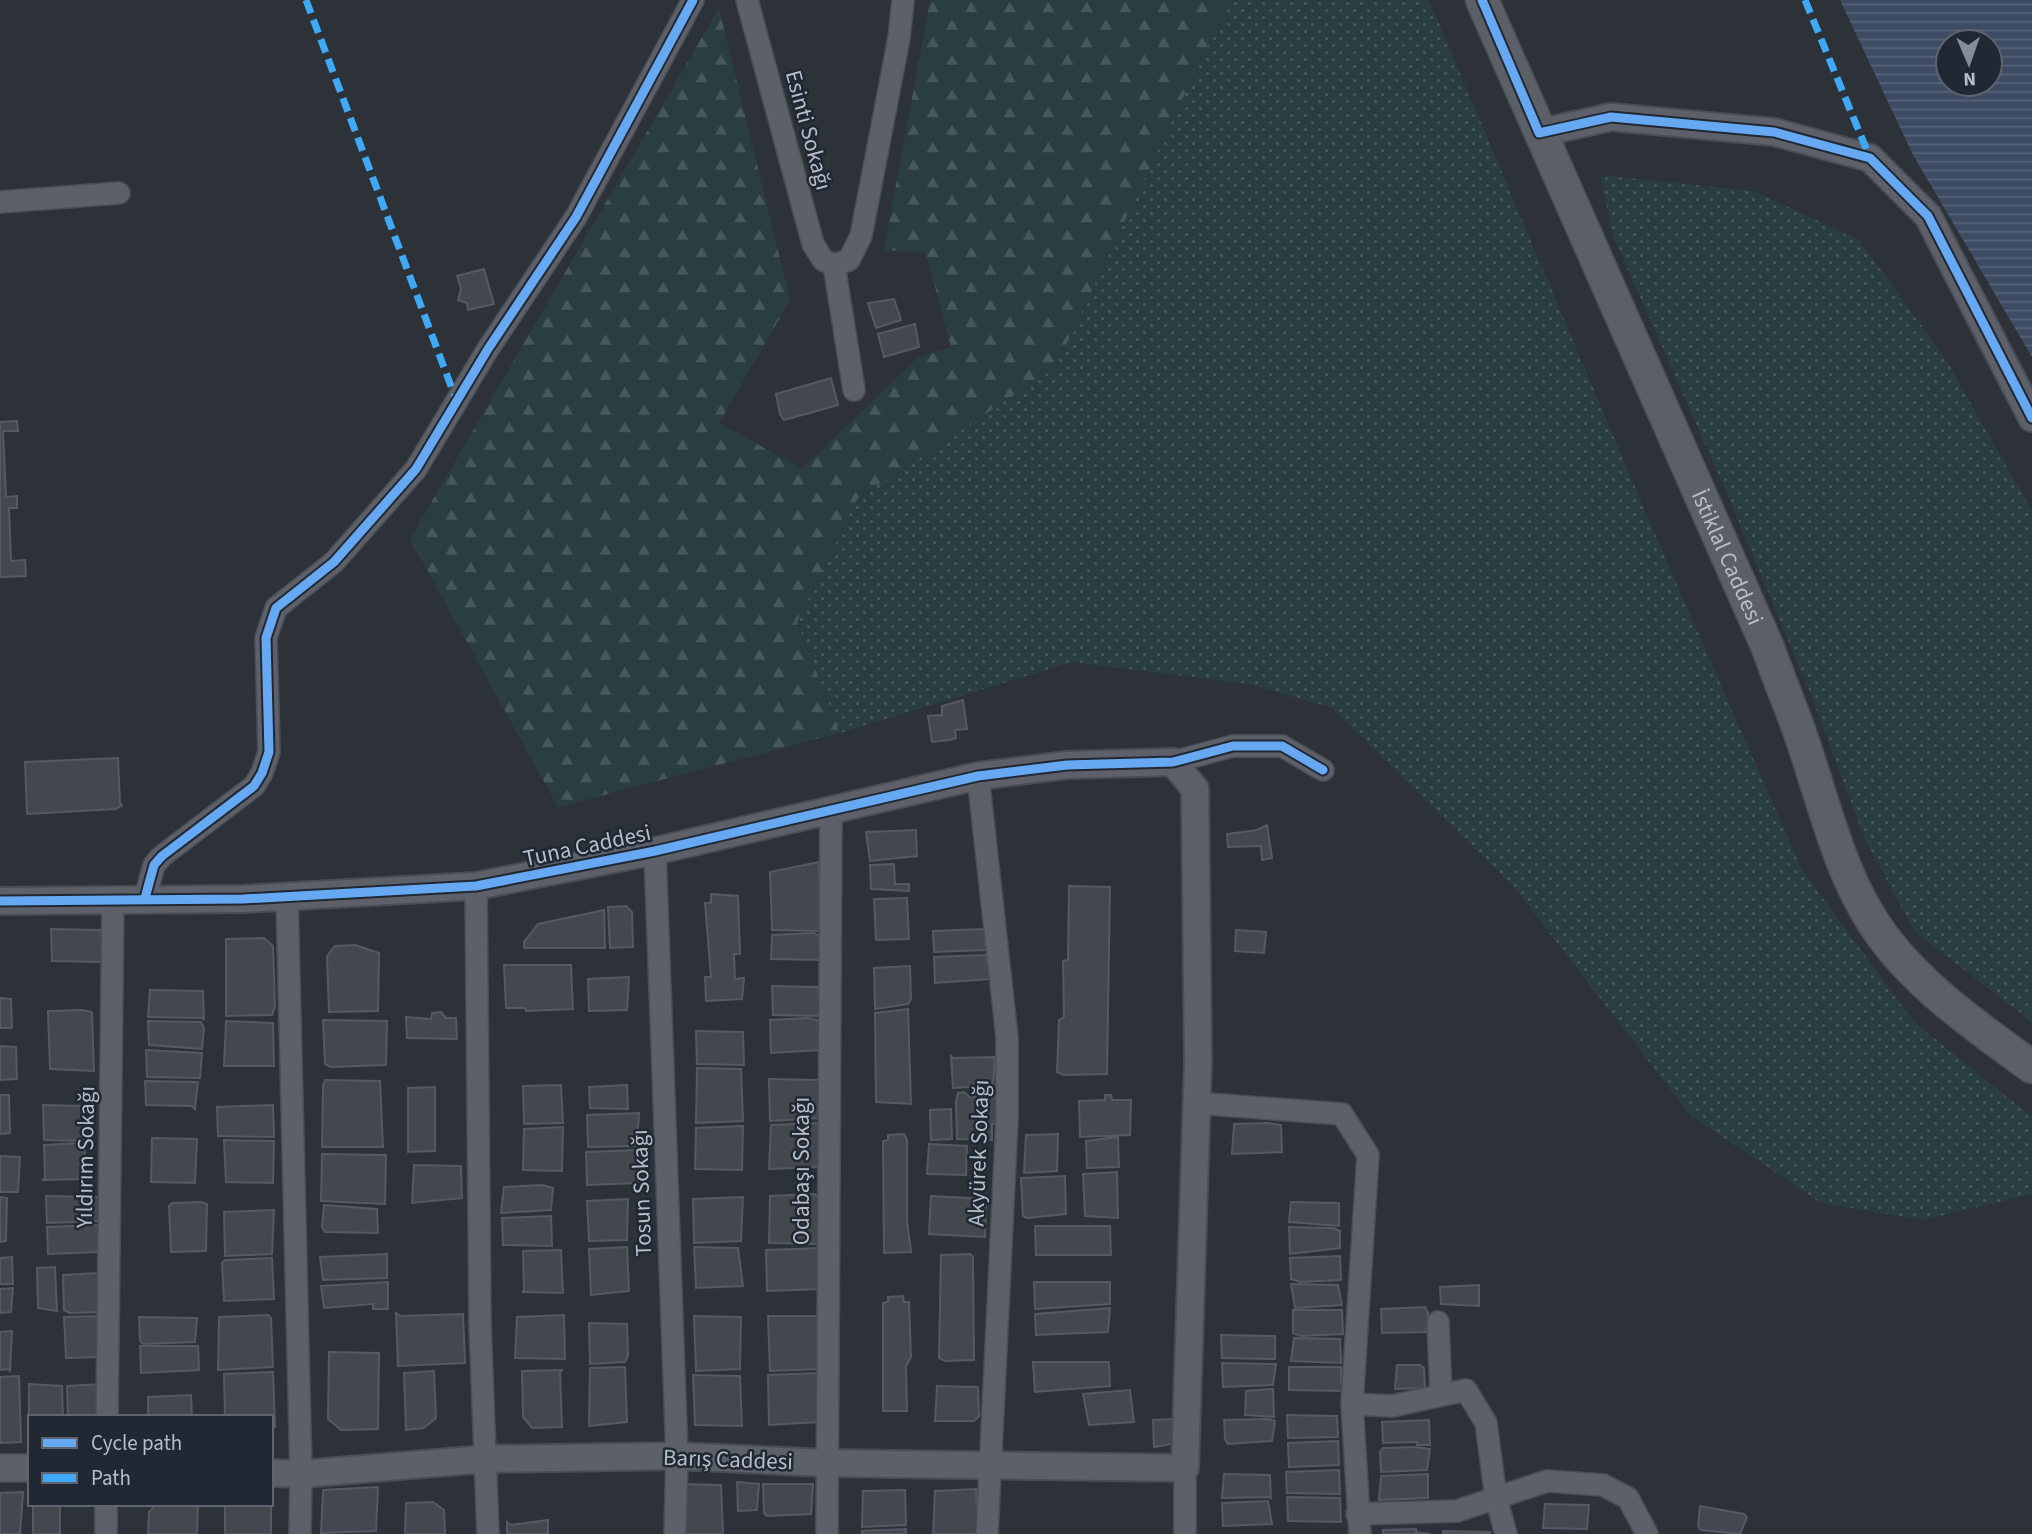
<svg xmlns="http://www.w3.org/2000/svg" width="2032" height="1534" font-family="'Source Sans 3',sans-serif">
<style>
.grass{fill:url(#grass-dots)}
.forest{fill:url(#forest-firs)}
.water{fill:url(#water-rules);fill-rule:evenodd}
.building{fill:#44484e;stroke:#555961;stroke-width:2}
.lines{fill:none;stroke-linecap:round;stroke-linejoin:round}
.minor-casing{stroke:#4a4e54;stroke-width:24}
.tertiary-casing{stroke:#4a4e54;stroke-width:30}
.secondary-casing{stroke:#4a4e54;stroke-width:35}
.minor{stroke:#5d6068;stroke-width:21}
.tertiary{stroke:#5d6068;stroke-width:26}
.secondary{stroke:#5b5f66;stroke-width:32}
.quiet{stroke:#3fa9f5;stroke-width:7;stroke-dasharray:14 7;stroke-linecap:butt}
.cycleway-casing{stroke:#202834;stroke-width:13}
.cycleway{stroke:#66a8f1;stroke-width:9}
.labels{text-anchor:middle;stroke-width:5;stroke-linejoin:round;paint-order:stroke}
.street-label{font-size:23px;fill:#b8bec9;stroke:#202834}
</style>
<defs>
<pattern id="grass-dots" width="8" height="8" patternUnits="userSpaceOnUse" patternTransform="scale(1.75)"><rect width="8" height="8" fill="#2a3d40"/><path d="M2 2h.1M6 6h.1" fill="none" stroke="#47575a" stroke-width="1.8" stroke-linecap="round"/></pattern>
<pattern id="forest-firs" width="22" height="20" patternUnits="userSpaceOnUse" patternTransform="scale(1.75)"><rect width="22" height="20" fill="#2a3d40"/><path d="M5 1l3.5 6h-7zM16 11l3.5 6h-7z" fill="#47575a"/></pattern>
<pattern id="water-rules" width="6" height="5" patternUnits="userSpaceOnUse" patternTransform="scale(1.75)"><rect width="6" height="5" fill="#3d4b63"/><path d="M0 2.5h6" fill="none" stroke="#576378"/></pattern>
</defs>
<rect width="100%" height="100%" fill="#2d3239"/>
<path class="grass" d="M1234,0H1429L1651,525L1802,870L1914,1022L2032,1117V1194L1924,1220L1821,1203L1690,1115L1514,887L1332,708L1248,684L1072,662L840,733L797,622L857,499L1055,368L1217,26Z
M1600,175L1754,191L1859,240L1945,358L2032,511V1022L1915,932L1866,842L1811,695L1725,489L1614,238Z"/>
<path class="forest" d="M930,0H1234L1217,26L1055,368L857,499L797,622L840,733L558,807L410,539L719,8L790,300L719,423L802,469L916,359L951,347L926,253L884,250Z"/>
<path class="water" d="M1840,0H2032V357L1913,155ZM1948,42H1990V84H1948Z"/>
<path class="building" d="M484,269L494,304L468,310L467,303L458,300L461,288L457,276Z
M894,299L901,320L876,328L868,303Z
M915,324L919,347L884,357L878,334Z
M831,378L838,405L784,420L780,414L776,394Z
M17,421L18,431H3L6,497L17,496V508H9L11,561L25,560L26,576L0,577V422Z
M963,700L967,729L955,730L956,738L950,740L932,742L928,716L942,715V706Z
M118,758L120,803L122,805L116,809L27,814L25,762Z
M1267,825L1272,858L1262,860L1261,846L1228,847L1227,834L1257,830Z
M916,830L917,856L870,861L866,832Z
M819,862V931L772,930L770,872Z
M894,864L895,884H909V891L871,889L870,865Z
M1069,886L1110,887L1107,1074L1064,1075L1057,1072L1059,1020L1064,1017L1063,961L1068,960Z
M711,894L738,896L740,954H734L735,979L744,978L742,999L706,1001L705,977H711L705,903H711Z
M907,898L909,939L876,940L874,899Z
M626,906L632,912L633,947L610,948L608,907Z
M604,910L605,948H524V942L538,924Z
M51,929L101,930L102,962L52,961Z
M985,929L986,950L934,952L933,931Z
M1236,930L1266,932L1264,953L1235,951Z
M814,933L819,936L820,960L771,959L772,935Z
M264,938L273,946L275,1006L272,1015L226,1016V939Z
M355,945L379,953L378,1011L329,1012L327,956L335,946Z
M986,955L990,979L935,983L934,957Z
M504,965H571L573,1009L526,1011L525,1008H506Z
M910,966L911,999L908,1004L875,1009L874,968Z
M629,977L627,1010L589,1011L588,979Z
M772,986L818,987L820,1016L773,1015Z
M150,990L203,991L204,1020L203,1018L148,1017Z
M0,998L11,999L12,1028H0Z
M908,1009L911,1104L876,1102L875,1013Z
M83,1010L92,1012L94,1071L50,1069L48,1011Z
M441,1012L446,1018H456L457,1039L407,1038L406,1017L431,1019L432,1013Z
M808,1018L820,1021L821,1050L771,1053L770,1020Z
M323,1020L387,1021L386,1065L331,1067L325,1064Z
M148,1021L201,1022L204,1028L202,1049L149,1045Z
M226,1021L273,1023L274,1066H224Z
M696,1031L743,1032L744,1065L697,1064Z
M0,1046L16,1047L17,1079L0,1080Z
M146,1050L202,1053L200,1078L147,1077Z
M951,1056L953,1058L995,1057L993,1086L953,1088Z
M697,1068L741,1069L743,1121L696,1123Z
M769,1079L819,1080L820,1118L770,1121Z
M325,1080L380,1081L383,1147H322L323,1086Z
M145,1081L198,1082L195,1109L191,1106L146,1105Z
M561,1085L563,1123L524,1124L523,1086Z
M627,1085L628,1109L590,1108L589,1087Z
M435,1087V1151L408,1152V1088Z
M964,1092L970,1097L997,1096L998,1123L992,1124V1140L957,1139L956,1101L958,1093Z
M0,1095H9L10,1133L0,1134Z
M1105,1095H1111L1112,1100H1131L1130,1135L1080,1137L1079,1101L1105,1100Z
M43,1105L84,1106L85,1141L44,1140Z
M273,1105L274,1137L218,1136L217,1107Z
M951,1109L952,1139L931,1140L930,1110Z
M639,1113L637,1146L588,1147L587,1115Z
M821,1123L819,1167L769,1169L771,1125Z
M1269,1123L1281,1125L1282,1152L1232,1154L1234,1124Z
M743,1126L742,1170L695,1169L696,1128Z
M563,1127L562,1171L523,1170L524,1129Z
M904,1134L907,1140V1220L911,1252L884,1253L883,1141L888,1140V1135Z
M1058,1134L1057,1171L1024,1173L1026,1135Z
M1118,1137L1119,1167L1087,1168L1086,1141Z
M152,1138L197,1139L195,1183L151,1182Z
M224,1140L274,1141L273,1183L226,1182Z
M79,1143L85,1146L84,1179L42,1180L45,1179L44,1145Z
M929,1144L967,1146L966,1175L927,1174Z
M638,1150L639,1183L587,1185L586,1152Z
M322,1154L386,1155L385,1204L321,1201Z
M0,1156L20,1157L18,1192H0Z
M414,1165L461,1166L462,1198L412,1203Z
M1117,1172L1118,1218L1085,1216L1083,1174Z
M1065,1176L1066,1214L1027,1218L1023,1216L1021,1178Z
M542,1185L553,1188L551,1210L501,1213L504,1187Z
M814,1194L820,1197L819,1244L769,1243L770,1196Z
M46,1196L99,1197L100,1221L47,1223Z
M931,1196L986,1199L985,1237L929,1234Z
M0,1197L7,1198L6,1241L0,1242Z
M743,1197L741,1241L694,1243L693,1199Z
M628,1199L627,1240L589,1241L587,1201Z
M201,1202L207,1204L206,1251L171,1252L169,1206L172,1203Z
M1291,1202L1339,1203V1226L1289,1222Z
M324,1205L377,1209L378,1233L325,1232L322,1227Z
M274,1210L272,1254L225,1256L224,1212Z
M551,1216L552,1246L503,1245L502,1218Z
M100,1225L98,1252L48,1254L47,1227Z
M1035,1226H1110L1111,1255H1036Z
M1289,1227L1333,1228L1340,1231V1248L1290,1254Z
M627,1247L629,1291L591,1295L589,1249Z
M694,1247L738,1248L743,1286L696,1288Z
M822,1248V1289L767,1291L766,1250Z
M561,1250L563,1293L522,1292L524,1291L523,1251Z
M387,1254V1278L323,1280L320,1257Z
M970,1254L973,1257L974,1360L945,1361L939,1358L941,1255Z
M1340,1256L1341,1280L1300,1282L1291,1279L1290,1258Z
M12,1257L13,1284H0V1258Z
M272,1258L274,1299L224,1301L222,1263L225,1260Z
M55,1267L57,1311L38,1308L37,1268Z
M98,1273L100,1312L70,1313L64,1310L63,1275Z
M388,1282V1309H373V1304L324,1308L321,1286Z
M1034,1282H1110V1304L1035,1309Z
M1291,1284L1338,1285L1342,1305L1295,1308Z
M1479,1285V1306L1441,1304L1440,1287Z
M13,1288L11,1312L0,1313V1289Z
M903,1296L904,1302H909L911,1357L906,1366L907,1411H883V1303L888,1302V1297Z
M1425,1307L1428,1313L1426,1332L1382,1333L1381,1309Z
M1110,1308L1108,1332L1036,1335L1035,1314Z
M1293,1310H1342L1343,1334L1301,1336L1293,1333Z
M396,1313L401,1316L463,1314L465,1363L398,1366Z
M268,1315L271,1318L273,1367L218,1370L219,1317Z
M564,1315L565,1359L515,1358L517,1317Z
M100,1316L101,1357L66,1358L64,1317Z
M694,1316L741,1317L740,1369L696,1371Z
M768,1316H818L820,1369L770,1371Z
M139,1317L197,1318L195,1342L143,1344L140,1341Z
M589,1323L627,1324L628,1356L625,1362L590,1364Z
M12,1331L10,1372L9,1369L0,1370V1332Z
M1221,1335L1275,1336V1359L1222,1358Z
M1294,1338L1340,1339L1341,1363L1291,1361Z
M140,1346H198L199,1370L141,1373Z
M329,1352L379,1353L378,1429L341,1430L328,1419Z
M1033,1362H1109L1110,1386L1035,1392Z
M1222,1363L1276,1364L1273,1385L1223,1387Z
M1397,1365H1420L1424,1368L1425,1388L1395,1389Z
M625,1367L627,1422L589,1426L590,1368Z
M1289,1367H1341L1342,1391L1289,1390Z
M563,1370L560,1371L562,1427L532,1428L523,1417L522,1371Z
M434,1371L436,1418L424,1428L406,1430L404,1373Z
M273,1372L275,1427L271,1429V1417H225L224,1374Z
M820,1373L819,1422L769,1425L768,1375Z
M693,1375L740,1376L742,1426L695,1425Z
M19,1376L21,1442L0,1443V1377Z
M29,1384L62,1386L63,1417H30L29,1440Z
M102,1384L103,1417H68L67,1386Z
M937,1386L978,1387L979,1416L974,1421H935Z
M1273,1389L1274,1417L1245,1415L1246,1391Z
M1130,1390L1134,1422L1089,1425L1083,1394Z
M191,1395L192,1417H148V1397Z
M1287,1415L1337,1416L1338,1437L1288,1438Z
M1176,1419L1178,1443L1154,1447L1153,1420Z
M1269,1419L1275,1421L1272,1441L1228,1444L1225,1439L1224,1420Z
M1429,1420L1430,1445H1417V1442L1383,1443L1382,1422Z
M1338,1441L1339,1465L1289,1467L1288,1443Z
M1416,1447L1430,1449L1427,1470L1381,1472L1380,1452L1383,1448Z
M1339,1470L1340,1494L1287,1493L1286,1472Z
M1224,1474L1270,1475L1271,1499L1270,1497L1222,1498Z
M1428,1474V1498L1379,1500L1381,1476Z
M737,1482L759,1484L757,1510L738,1511Z
M677,1484L721,1485L723,1534H678Z
M763,1484H813L811,1514L767,1516L764,1513Z
M378,1487L376,1531L321,1533L323,1490Z
M976,1489L978,1534H933L935,1491Z
M905,1490L906,1525L862,1527L863,1491Z
M23,1492L20,1534H0V1493Z
M1287,1497L1340,1498L1341,1522L1288,1521Z
M1268,1501L1272,1524L1223,1526L1222,1503Z
M433,1502L444,1510L445,1534H405L406,1503Z
M33,1504H60V1534H33Z
M157,1504H198L197,1534H148L149,1512Z
M225,1504H271V1534H225Z
M1545,1504L1589,1505L1587,1529L1543,1528Z
M1700,1506L1744,1514L1747,1517L1740,1534L1701,1530L1698,1526Z
M548,1520V1534H507V1522L511,1525Z
M906,1529V1534H862V1531Z
M1416,1529V1532L1430,1534H1383V1530Z
M1443,1531L1490,1532V1534H1443Z"/>
<g class="lines">
<defs>
<path id="minor" d="M747,0L813,244L823,260L834,265
M0,202L119,193
M834,265L849,260L861,236L899,38L903,0
M834,265L854,390
M1173,762L1233,746H1282L1323,770
M978,776L1007,1037V1120L987,1534
M655,851L677,1456L675,1534
M476,886L480,1323L488,1534
M287,896L301,1474L300,1534
M145,898L154,865L162,856L254,786L262,773L269,752L266,638L276,608L334,562L416,469L488,349L576,217L693,0
M1194,1103L1342,1114L1368,1155L1352,1404L1360,1534
M1438,1322L1441,1395
M1352,1404L1392,1406L1466,1390L1486,1423L1496,1498L1506,1534
M107,1417L113,898
M1185,1468V1534
M1357,1514L1457,1511L1547,1481L1603,1485L1628,1498L1647,1534
M106,1534V1504
M827,1534L831,808"/>
<path id="tertiary" d="M1539,133L1611,117L1774,132L1870,158L1928,216L2032,418
M0,901L243,899L476,886L655,851L978,776L1067,765L1173,762L1195,789L1198,1062L1185,1468L826,1463L677,1456L485,1459L301,1474L271,1473
M0,1468H30"/>
<g id="secondary">
<path id="s1" d="M1482,0L1768,648C1779,680 1793,711 1803,742C1826,809 1841,881 1884,938C1923,990 1980,1029 2032,1067"/>
</g>
</defs>
<use href="#minor" class="minor-casing"/>
<use href="#tertiary" class="tertiary-casing"/>
<use href="#secondary" class="secondary-casing"/>
<use href="#minor" class="minor"/>
<use href="#tertiary" class="tertiary"/>
<use href="#secondary" class="secondary"/>
<path class="quiet" d="M306,0L457,402
M1805,0L1870,158"/>
<defs>
<path id="cycleway" d="M1482,0L1539,133L1611,117L1774,132L1870,158L1928,216L2032,418
M145,898L154,865L162,856L254,786L262,773L269,752L266,638L276,608L334,562L416,469L488,349L576,217L693,0
M0,901L243,899L476,886L655,851L978,776L1067,765L1173,762L1233,746H1282L1323,770"/>
</defs>
<use href="#cycleway" class="cycleway-casing"/>
<use href="#cycleway" class="cycleway"/>
</g>
<g class="labels">
<g class="street-label">
<text transform="translate(809 130) rotate(75)" y="8">Esinti Sokağı</text>
<text dy="8" stroke="none"><textPath href="#s1" startOffset="609">İstiklal Caddesi</textPath></text>
<text transform="translate(587 845) rotate(-12)" y="8">Tuna Caddesi</text>
<text transform="translate(978 1153) rotate(-88)" y="8">Akyürek Sokağı</text>
<text transform="translate(85 1157) rotate(-89)" y="8">Yıldırım Sokağı</text>
<text transform="translate(801 1171) rotate(-90)" y="8">Odabaşı Sokağı</text>
<text transform="translate(641 1193) rotate(-92)" y="8">Tosun Sokağı</text>
<text transform="translate(728 1459) rotate(2)" y="8">Barış Caddesi</text>
</g>
</g>
<rect x="28" y="1415" width="245" height="91" fill="#202834" stroke="#5d6470" stroke-width="2"/>
<rect x="42" y="1438" width="35" height="10" fill="#66a8f1" stroke="#5d6470" stroke-width="2"/>
<text x="91" y="1450" font-size="21" fill="#b8bec9">Cycle path</text>
<rect x="42" y="1473" width="35" height="10" fill="#3fa9f5" stroke="#5d6470" stroke-width="2"/>
<text x="91" y="1485" font-size="21" fill="#b8bec9">Path</text>
<g transform="translate(1969 63) rotate(178)"><circle r="33" fill="#202834" stroke="#5d6470" stroke-width="2"/>
<path d="M0-5L12 26L0 18L-12 26Z" fill="#878d97"/>
<text y="-10" font-size="19" font-weight="bold" text-anchor="middle" fill="#b8bec9">N</text>
</g>
</svg>
